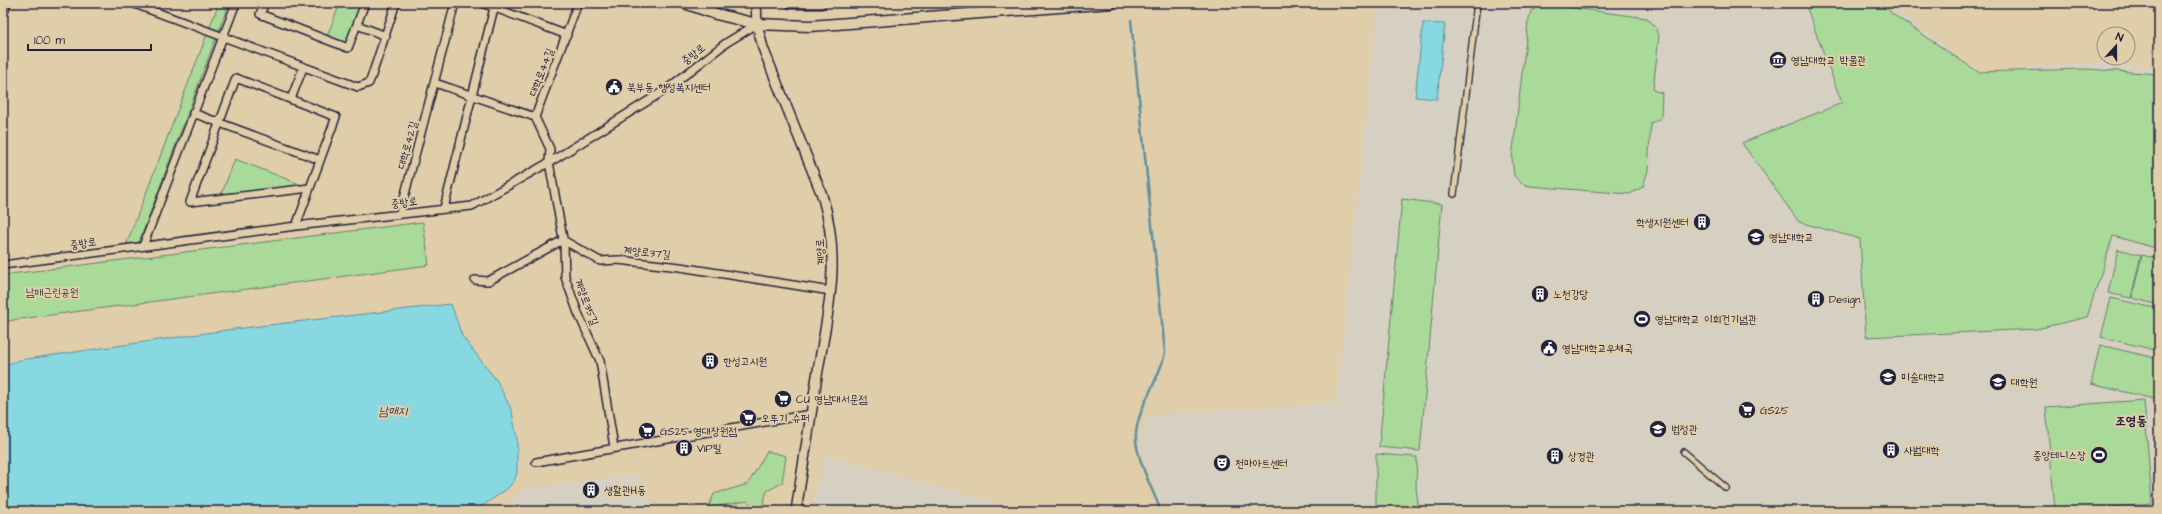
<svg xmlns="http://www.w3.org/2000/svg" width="2162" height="514" font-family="'Architects Daughter','Poor Story',sans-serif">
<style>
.built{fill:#d6d0c2}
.green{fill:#aada9a;stroke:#667e6a}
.water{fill:#87d8e1;stroke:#5f8f9f}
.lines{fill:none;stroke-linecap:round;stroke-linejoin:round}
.stream{stroke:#5f8f9f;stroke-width:2.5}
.pedestrian-casing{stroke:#22223b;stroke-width:8}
.minor-casing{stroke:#22223b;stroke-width:10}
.tertiary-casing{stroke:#22223b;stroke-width:12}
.secondary-casing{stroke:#22223b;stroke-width:13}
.pedestrian{stroke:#e0ceab;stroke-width:5.5}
.minor{stroke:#e0ceab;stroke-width:7}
.tertiary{stroke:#e0ceab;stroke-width:9}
.secondary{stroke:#e0ceab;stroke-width:10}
.labels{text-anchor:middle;stroke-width:4;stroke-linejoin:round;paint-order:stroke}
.street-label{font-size:11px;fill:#22223b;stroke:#e0ceab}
.poi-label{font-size:11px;fill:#22223b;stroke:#e0ceab;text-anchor:start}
.park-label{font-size:11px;fill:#363e49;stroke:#e0ceab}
.water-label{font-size:12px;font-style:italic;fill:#313d54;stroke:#e0ceab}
.quarter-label{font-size:13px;font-weight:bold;fill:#22223b;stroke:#e0ceab}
</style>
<rect width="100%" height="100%" fill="#e0ceab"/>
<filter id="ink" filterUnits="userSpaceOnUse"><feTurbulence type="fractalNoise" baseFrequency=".025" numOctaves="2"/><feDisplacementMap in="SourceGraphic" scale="8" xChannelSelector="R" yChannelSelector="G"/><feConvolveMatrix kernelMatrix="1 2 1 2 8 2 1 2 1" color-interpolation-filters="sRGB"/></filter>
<g filter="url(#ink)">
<path class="built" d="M1378,3H1890L1895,9L1978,72L2099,62L2159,68V511H1164L1138,444L1148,415L1336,403Z
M825,455L1025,511H812Z
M641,474L653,511H503L510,505L521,489Z
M748,503L756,511H703Z"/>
<path class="green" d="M219,3H229L141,237L136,247L125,248Z
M340,3H365L348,48L326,39Z
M1805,3H1884L1891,13L1978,72L2087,69L2159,74V249L2113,236L2087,317L2037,329L1866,337L1860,239L1799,222L1742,143L1842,103Z
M1544,4L1647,18L1655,26L1659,36L1653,90L1662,93L1661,118L1651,123L1648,170L1643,187L1630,194L1529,186L1521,183L1514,176L1512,159L1528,22L1532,11Z
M235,159L310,188L220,198Z
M1402,199L1442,204L1420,451L1379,447Z
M423,222L429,265L13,320L3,323V275Z
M2118,249L2141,255L2131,298L2108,293Z
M2142,255L2159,259V288L2155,304L2132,298Z
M2111,298L2159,309V351L2101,337Z
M2100,345L2159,359L2158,400L2091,384Z
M2144,400L2152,504L2055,511L2046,407Z
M767,451L786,456L782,483L767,491L761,511H758L747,501L708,508L714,494L748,484Z
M1376,454L1417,457L1416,488L1419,511H1376Z"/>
<path class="water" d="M1423,23L1445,24L1437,99L1415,97Z
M451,304L462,336L497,381L512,411L517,439V473L514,481L507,489L475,511H3V366L20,360L234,329Z"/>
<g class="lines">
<path class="stream" d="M1131,20L1165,352C1160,380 1139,404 1136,433C1134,455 1153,490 1161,511"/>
<defs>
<path id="pedestrian" d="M1454,194L1477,3
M1684,452L1726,488"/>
<path id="minor" d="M132,3L358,87L369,83L371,78L396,3
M265,3L260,14L348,48L365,3
M482,3L567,35
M578,3L535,117L550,149L549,162L564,244L565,277L578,313L600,361L614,447
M357,25L386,36
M435,83L535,117
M291,99L303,68
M193,113L320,160
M444,208L494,8
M400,213L455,3
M296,226L336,117L236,78L190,202L310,188
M143,246L236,3
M3,265L296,226L472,206L555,159L667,89L726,43L757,24
M475,280L488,281L492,279L563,240L600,261L618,260L680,267L831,291
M536,462L811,414"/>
<path id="tertiary" d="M756,3L757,24L763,48L822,195C842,260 828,311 817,376C810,421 803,466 796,511
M3,12L6,3"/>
<path id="secondary" d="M685,3L716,14L757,24L810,26L1112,3
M791,3H821"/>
</defs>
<use href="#pedestrian" class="pedestrian-casing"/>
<use href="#minor" class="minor-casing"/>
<use href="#tertiary" class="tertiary-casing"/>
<use href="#secondary" class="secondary-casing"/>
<use href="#pedestrian" class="pedestrian"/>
<use href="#minor" class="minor"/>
<use href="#tertiary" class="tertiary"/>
<use href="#secondary" class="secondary"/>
</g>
</g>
<defs>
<symbol id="museum-disc" viewBox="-11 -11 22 22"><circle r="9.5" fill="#22223b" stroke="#e0ceab"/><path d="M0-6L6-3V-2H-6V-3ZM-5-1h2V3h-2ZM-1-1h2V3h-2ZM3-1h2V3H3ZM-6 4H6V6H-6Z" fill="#fff"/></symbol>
<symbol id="civic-disc" viewBox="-11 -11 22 22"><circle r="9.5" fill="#22223b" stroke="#e0ceab"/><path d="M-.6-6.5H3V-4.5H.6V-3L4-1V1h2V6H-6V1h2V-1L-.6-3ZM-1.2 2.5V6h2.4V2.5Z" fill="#fff"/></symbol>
<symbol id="building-disc" viewBox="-11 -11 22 22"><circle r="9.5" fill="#22223b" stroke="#e0ceab"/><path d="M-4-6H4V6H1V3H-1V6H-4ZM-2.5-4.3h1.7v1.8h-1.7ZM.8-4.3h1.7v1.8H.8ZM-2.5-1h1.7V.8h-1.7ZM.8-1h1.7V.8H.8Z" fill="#fff"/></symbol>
<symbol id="university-disc" viewBox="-11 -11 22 22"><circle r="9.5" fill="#22223b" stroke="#e0ceab"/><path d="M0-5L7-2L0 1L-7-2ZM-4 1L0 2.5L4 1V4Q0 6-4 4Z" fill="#fff"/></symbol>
<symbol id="stadium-disc" viewBox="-11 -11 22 22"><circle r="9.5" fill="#22223b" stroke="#e0ceab"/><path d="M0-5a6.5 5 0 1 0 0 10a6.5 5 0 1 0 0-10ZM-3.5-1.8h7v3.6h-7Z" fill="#fff"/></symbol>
<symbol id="supermarket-disc" viewBox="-11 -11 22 22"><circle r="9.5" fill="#22223b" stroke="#e0ceab"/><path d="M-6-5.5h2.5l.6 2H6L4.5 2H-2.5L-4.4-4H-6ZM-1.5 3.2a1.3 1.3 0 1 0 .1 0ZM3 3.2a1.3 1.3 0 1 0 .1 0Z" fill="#fff"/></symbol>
<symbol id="theatre-disc" viewBox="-11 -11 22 22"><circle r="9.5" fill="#22223b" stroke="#e0ceab"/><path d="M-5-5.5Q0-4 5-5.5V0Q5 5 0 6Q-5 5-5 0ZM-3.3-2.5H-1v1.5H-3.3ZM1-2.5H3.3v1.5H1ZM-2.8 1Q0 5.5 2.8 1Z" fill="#fff"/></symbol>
</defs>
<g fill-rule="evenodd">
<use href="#museum-disc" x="1768" y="50" width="20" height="20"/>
<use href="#civic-disc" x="604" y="77" width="20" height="20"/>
<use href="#building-disc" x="1692" y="212" width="20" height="20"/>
<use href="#university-disc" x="1746" y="227" width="20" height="20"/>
<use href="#building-disc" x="1530" y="284" width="20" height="20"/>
<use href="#building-disc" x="1806" y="289" width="20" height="20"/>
<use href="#stadium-disc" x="1632" y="309" width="20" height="20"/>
<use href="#civic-disc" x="1539" y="338" width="20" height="20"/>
<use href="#building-disc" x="700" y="351" width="20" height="20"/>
<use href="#university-disc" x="1878" y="367" width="20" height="20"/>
<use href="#university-disc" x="1988" y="372" width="20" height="20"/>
<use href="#supermarket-disc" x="773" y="389" width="20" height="20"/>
<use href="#supermarket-disc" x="1737" y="400" width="20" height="20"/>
<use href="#supermarket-disc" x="738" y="408" width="20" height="20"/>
<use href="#university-disc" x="1648" y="419" width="20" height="20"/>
<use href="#supermarket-disc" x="637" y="421" width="20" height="20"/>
<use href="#building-disc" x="674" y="438" width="20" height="20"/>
<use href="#building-disc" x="1881" y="440" width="20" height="20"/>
<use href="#stadium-disc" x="2089" y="445" width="20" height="20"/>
<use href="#building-disc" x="1545" y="446" width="20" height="20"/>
<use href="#theatre-disc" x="1212" y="453" width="20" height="20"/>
<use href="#building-disc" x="581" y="480" width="20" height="20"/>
</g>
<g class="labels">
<g class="street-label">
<text transform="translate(693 54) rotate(-38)" y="4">중방로</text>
<text transform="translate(541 72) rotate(-69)" y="4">대학로44길</text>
<text transform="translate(407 145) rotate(-75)" y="4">대학로42길</text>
<text transform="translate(404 202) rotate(-7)" y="4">중방로</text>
<text transform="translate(83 243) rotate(-8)" y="4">중방로</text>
<text transform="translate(647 252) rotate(6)" y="4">계양로37길</text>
<text transform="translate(820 252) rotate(-93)" y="4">계양로</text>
<text transform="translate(587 302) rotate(69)" y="4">계양로35길</text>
</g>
<g class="poi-label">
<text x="1791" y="64">영남대학교 박물관</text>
<text x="627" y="91">북부동 행정복지센터</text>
<text x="1689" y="226" text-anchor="end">학생지원센터</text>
<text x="1769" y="241">영남대학교</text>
<text x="1553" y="298">노천강당</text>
<text x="1829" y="303">Design</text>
<text x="1655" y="323">영남대학교 이희건기념관</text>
<text x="1562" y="352">영남대학교우체국</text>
<text x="723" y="365">한성고시원</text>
<text x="1901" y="381">미술대학교</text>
<text x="2011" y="386">대학원</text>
<text x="796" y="403">CU 영남대서문점</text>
<text x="1760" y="414">GS25</text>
<text x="761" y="422">오뚜기 슈퍼</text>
<text x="1671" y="433">법정관</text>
<text x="660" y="435">GS25 영대장원점</text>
<text x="697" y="452">VIP빌</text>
<text x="1904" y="454">사범대학</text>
<text x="2086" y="459" text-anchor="end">중앙테니스장</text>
<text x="1568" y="460">상경관</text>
<text x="1235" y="467">천마아트센터</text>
<text x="604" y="494">생활관H동</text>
</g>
<g class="park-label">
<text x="52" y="296">남매근린공원</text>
</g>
<g class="water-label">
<text x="393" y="415">남매지</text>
</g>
<g class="quarter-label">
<text x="2131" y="425">조영동</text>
</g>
</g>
<rect width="2162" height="514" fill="none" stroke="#e0ceab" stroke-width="16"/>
<rect x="8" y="8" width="2146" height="498" fill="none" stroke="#22223b" stroke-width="1.5" filter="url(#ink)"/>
<g transform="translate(2116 46) rotate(21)"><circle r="19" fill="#e0ceab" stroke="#94897e"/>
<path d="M0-3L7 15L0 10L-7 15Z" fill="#22223b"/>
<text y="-6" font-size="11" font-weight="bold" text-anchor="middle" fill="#22223b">N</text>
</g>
<path d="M28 44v6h123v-6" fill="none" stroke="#22223b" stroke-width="2"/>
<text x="34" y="44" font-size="12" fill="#22223b" stroke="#e0ceab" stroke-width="3" paint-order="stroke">100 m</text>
</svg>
